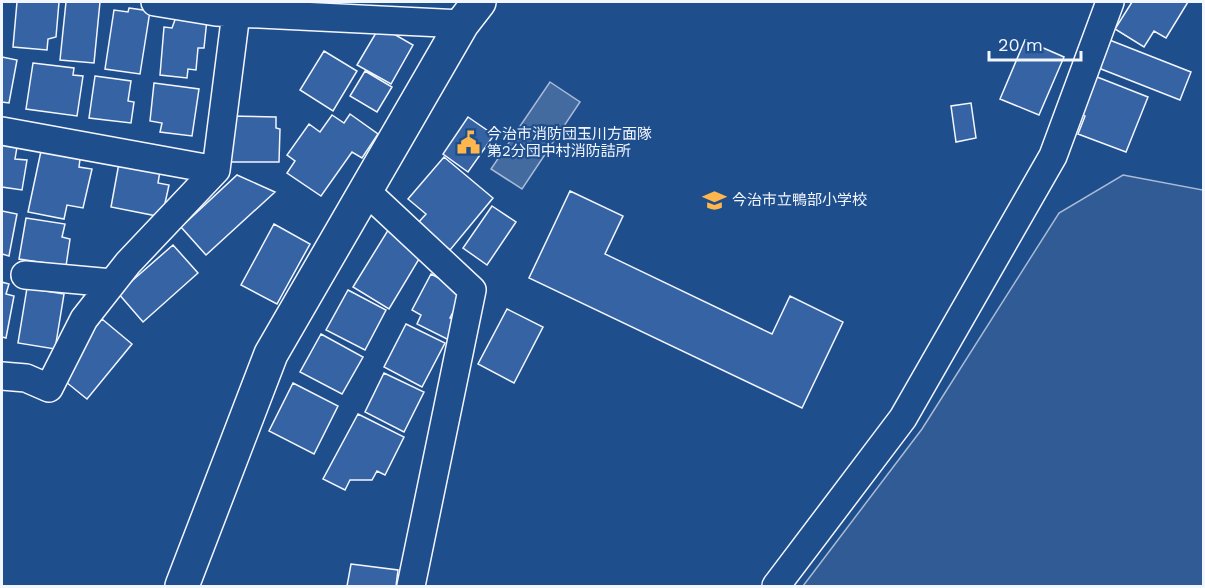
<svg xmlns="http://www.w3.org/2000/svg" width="1205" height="588" font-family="'Work Sans','Noto Sans JP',sans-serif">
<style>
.built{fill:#305b95;stroke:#a8bbd7;stroke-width:1.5}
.water{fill:#446ba0;stroke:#a8bbd7;stroke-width:1.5}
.building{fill:#3563a3;stroke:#f2f6ff;stroke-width:1.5}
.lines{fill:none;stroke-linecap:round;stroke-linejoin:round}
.minor-casing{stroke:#f2f6ff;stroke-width:30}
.tertiary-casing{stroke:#f2f6ff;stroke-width:36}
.minor{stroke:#1f4e8c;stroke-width:27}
.tertiary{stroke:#1f4e8c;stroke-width:33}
.labels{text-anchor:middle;stroke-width:4.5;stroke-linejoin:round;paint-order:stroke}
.poi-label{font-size:15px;fill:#f2f6ff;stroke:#1f4e8c;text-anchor:start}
</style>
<rect width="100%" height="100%" fill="#1f4e8c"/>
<path class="built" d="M1123,175L1203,190V586H803L922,429L1059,213Z"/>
<path class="water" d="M550,82L580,102L522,189L491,169Z"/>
<path class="building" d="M17,2H59L56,37L48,39L47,50L13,47Z
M66,2H100L94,63L60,60Z
M1132,2H1188L1166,38L1154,31L1144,47L1115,29Z
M129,8L150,11L140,74L105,69L114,10L128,12Z
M176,17L207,19L204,48H198L196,70L188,69L187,78L160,75L164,27L172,28Z
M380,26L413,45L391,84L357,65Z
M1107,39L1191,72L1180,100L1096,67Z
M1025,40L1064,57L1039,115L1000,99Z
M324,51L357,71L333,111L300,90Z
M2,57L17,60L9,103L2,102Z
M33,63L74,68L73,75L83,76L77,116L26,109Z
M365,71L392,87L377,112L350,96Z
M1092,75L1148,97L1126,152L1078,134L1085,116L1077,112Z
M95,76L131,81L128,101L134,102L131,123L89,118Z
M154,83L199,89L192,136L160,132L162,123L150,121Z
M971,103L976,138L956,142L951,106Z
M350,114L378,134L362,158L352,152L321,196L287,173L295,161L287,155L309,124L320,132L332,115L344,123Z
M229,116L276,117V128L280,129L279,162H228Z
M468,117L494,135L468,172L443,154Z
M2,144L17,147L15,159L27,160L22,190L2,187Z
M41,151L80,159L79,167L92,169L83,208L67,205L64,219L28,212Z
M444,157L493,198L450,250L418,223L426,214L408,199Z
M119,163L160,171L158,183L169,185L162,217L111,207Z
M237,175L275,192L206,255L181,227Z
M570,191L623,216L605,254L772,334L790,296L843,322L802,408L529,278Z
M492,206L516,222L487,265L463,248Z
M2,211L17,214L9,256L2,254Z
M26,218L65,224L62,237L70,239L66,266L19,259Z
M274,224L310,244L277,304L241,285Z
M390,227L425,249L389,309L353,287Z
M173,245L198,273L143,322L118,293Z
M431,274L464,291L450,318L464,325L455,343L417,324L421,315L412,310Z
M2,282L9,284L6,294L14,296L6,338L2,337Z
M27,288L64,294L55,349L18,343Z
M348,290L386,310L365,350L326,330Z
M507,309L543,327L514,383L478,364Z
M102,319L132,344L87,399L61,378L83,350L79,347Z
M406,324L445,343L422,387L384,367Z
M321,334L363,357L342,394L300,372Z
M384,373L424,392L404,432L365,412Z
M293,383L338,406L314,454L269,431Z
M358,414L404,437L385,475L377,471L372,480H350L345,490L323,479Z
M351,564L398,570L396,586H347Z"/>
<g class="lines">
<defs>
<path id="minor" d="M155,2L216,12L462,24
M2,131L216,170
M367,192L472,290L411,586
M25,275L112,283
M2,376L26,378L49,388L84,319L128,263L216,170L236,13
M776,586L903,418L1053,156L1110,2"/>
<path id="tertiary" d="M182,586L271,354L462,24L479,2"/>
</defs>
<use href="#minor" class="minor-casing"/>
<use href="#tertiary" class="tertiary-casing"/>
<use href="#minor" class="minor"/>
<use href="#tertiary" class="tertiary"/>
</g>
<defs>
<symbol id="civic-bare" viewBox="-9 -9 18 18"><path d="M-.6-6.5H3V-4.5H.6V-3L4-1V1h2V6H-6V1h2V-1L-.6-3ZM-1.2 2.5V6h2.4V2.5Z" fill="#ffb74d" stroke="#1f4e8c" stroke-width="2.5" paint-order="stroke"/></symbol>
<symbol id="school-bare" viewBox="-9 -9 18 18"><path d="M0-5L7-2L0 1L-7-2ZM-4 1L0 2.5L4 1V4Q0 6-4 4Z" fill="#ffb74d" stroke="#1f4e8c" stroke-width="2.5" paint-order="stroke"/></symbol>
</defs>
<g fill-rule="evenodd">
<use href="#civic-bare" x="452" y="126" width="33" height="33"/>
<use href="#school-bare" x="698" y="184" width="33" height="33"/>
</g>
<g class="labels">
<g class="poi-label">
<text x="487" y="139">今治市消防団玉川方面隊<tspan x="487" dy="17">第2分団中村消防詰所</tspan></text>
<text x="732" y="205">今治市立鴨部小学校</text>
</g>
</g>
<rect width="1205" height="588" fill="none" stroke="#f2f6ff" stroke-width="6"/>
<path d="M989 51v9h92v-9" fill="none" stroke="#f2f6ff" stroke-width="3"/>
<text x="998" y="51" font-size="18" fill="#f2f6ff" stroke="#1f4e8c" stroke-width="4.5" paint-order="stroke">20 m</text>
</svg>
